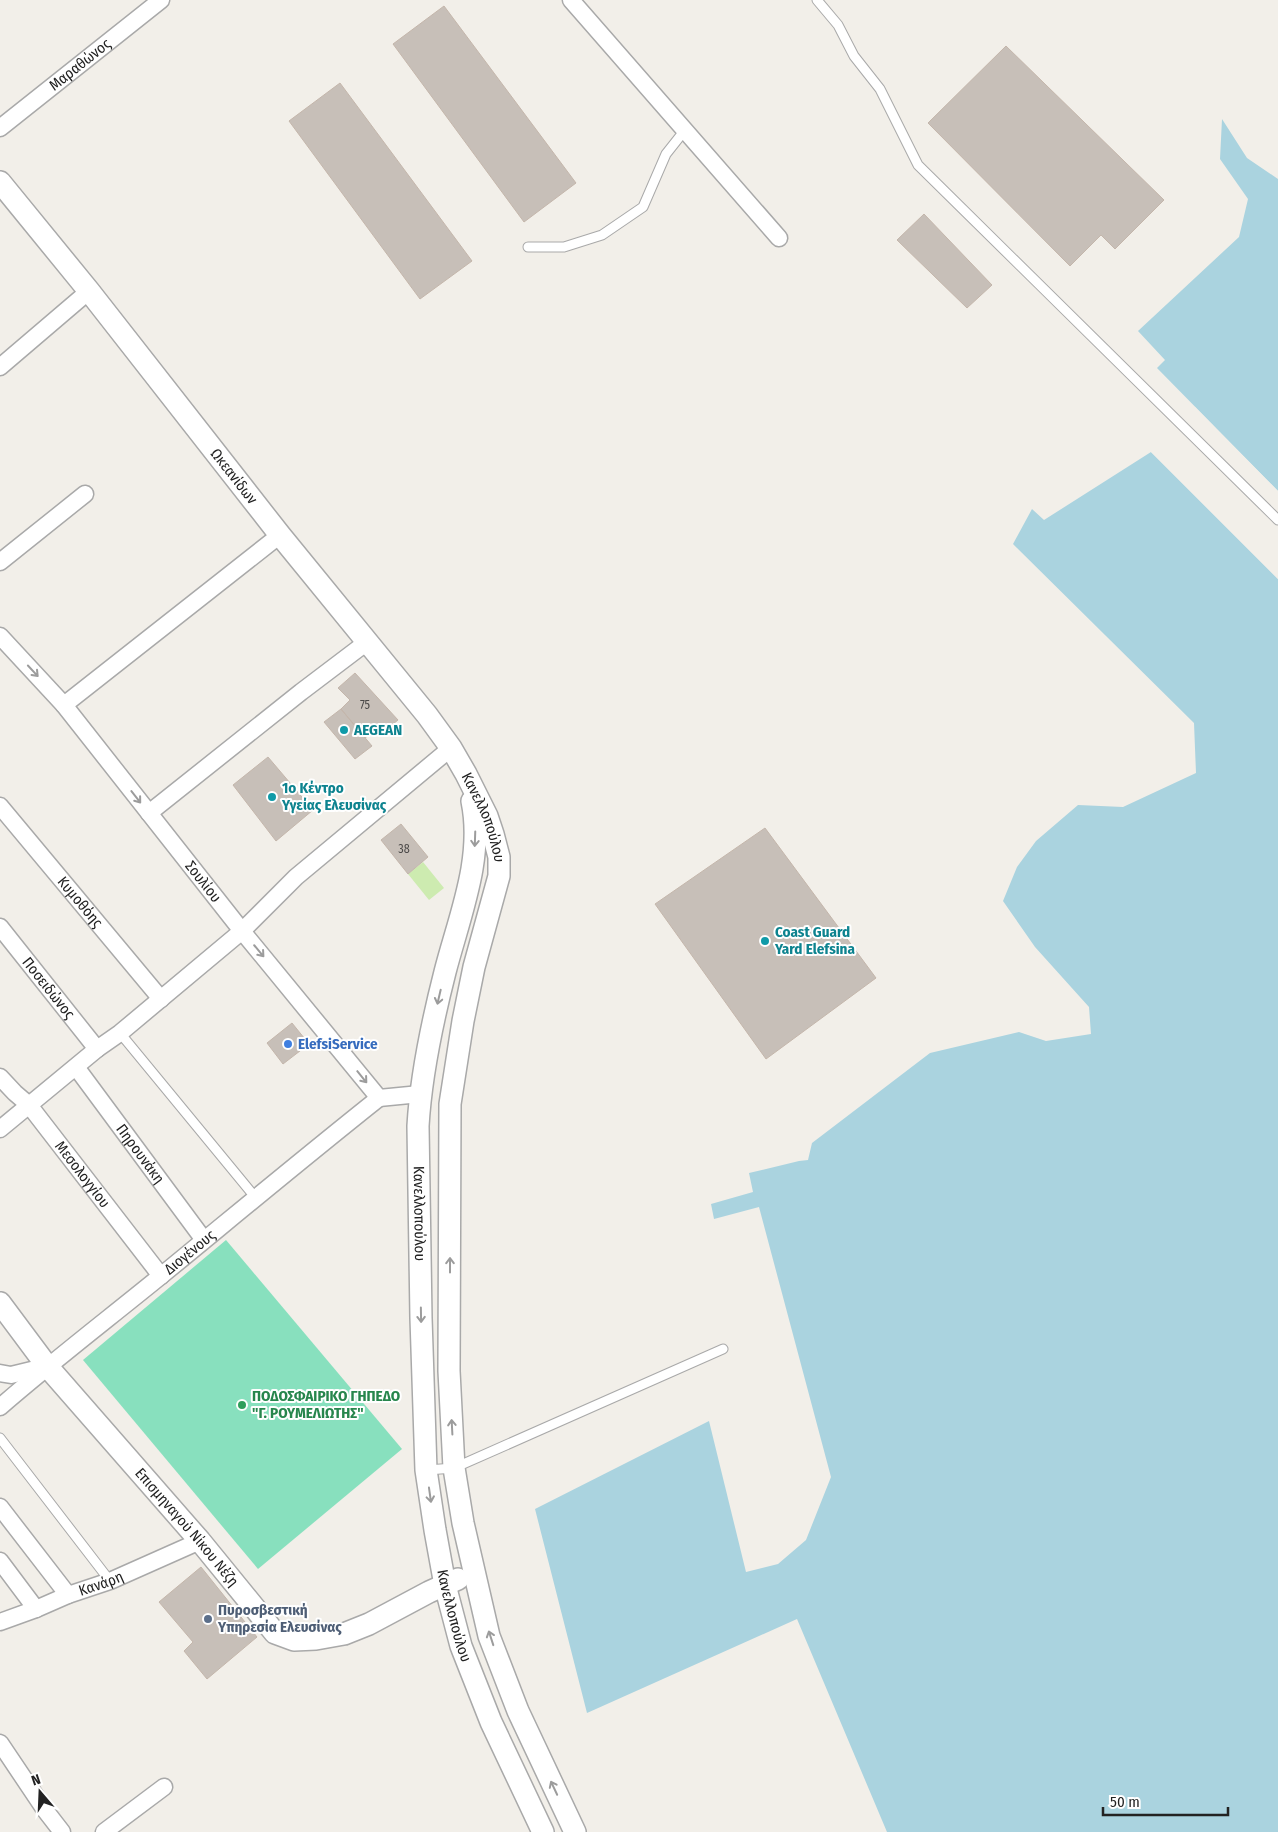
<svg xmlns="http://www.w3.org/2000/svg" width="1278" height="1832" font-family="'Fira Sans Condensed',sans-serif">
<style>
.grass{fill:#cdebb0}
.pitch{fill:#88e0be}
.water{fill:#aad3df}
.pier{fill:#f2efe9}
.building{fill:#c7bfb8;stroke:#c4b6ab}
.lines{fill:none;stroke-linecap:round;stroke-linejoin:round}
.service-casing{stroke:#a9a9a9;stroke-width:11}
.minor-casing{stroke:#a9a9a9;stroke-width:19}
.tertiary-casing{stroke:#a9a9a9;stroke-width:24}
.service{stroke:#fff;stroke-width:9}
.minor{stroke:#fff;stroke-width:16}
.tertiary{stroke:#fff;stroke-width:21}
.oneway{stroke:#9c9c9c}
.culture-dot{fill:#0f9aa8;stroke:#fff;stroke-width:2}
.shop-dot{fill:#3f7fe0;stroke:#fff;stroke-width:2}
.leisure-dot{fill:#2e9e5b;stroke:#fff;stroke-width:2}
.service-dot{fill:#5c6f8a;stroke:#fff;stroke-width:2}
.labels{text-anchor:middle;stroke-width:4;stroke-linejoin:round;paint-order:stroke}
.number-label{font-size:12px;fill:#4b4948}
.street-label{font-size:15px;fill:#222;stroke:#fff}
.culture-label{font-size:15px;font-weight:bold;fill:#0d838f;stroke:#fff;text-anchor:start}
.shop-label{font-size:15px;font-weight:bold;fill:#366cbe;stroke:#fff;text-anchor:start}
.leisure-label{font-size:15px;font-weight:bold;fill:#27864d;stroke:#fff;text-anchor:start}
.service-label{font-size:15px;font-weight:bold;fill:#4e5e75;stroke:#fff;text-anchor:start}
</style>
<rect width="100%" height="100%" fill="#f2efe9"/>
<path class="grass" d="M423,862L444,888L429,900L408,874Z"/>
<path class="pitch" d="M226,1240L402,1449L258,1569L83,1360Z"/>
<path class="water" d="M1222,119L1247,158L1278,179V491L1157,368L1165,360L1138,331L1239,237L1248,199L1220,159Z
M1151,452L1278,579V1832H887L797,1619L587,1713L535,1509L709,1421L746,1572L778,1564L806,1540L831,1477L759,1207L714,1219L711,1204L753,1192L749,1173L799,1161L808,1160L812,1143L930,1053L1019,1032L1046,1041L1091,1034L1089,1007L1035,947L1003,901L1017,867L1036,841L1078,805L1123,807L1196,773L1194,723L1013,544L1032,509L1044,520Z"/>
<path class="pier" d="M1195,407L1278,491V494L1193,409Z
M1153,450L1278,575V579L1151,452Z"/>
<path class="building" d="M444,6L576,183L524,222L393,44Z
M1006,46L1164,200L1115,249L1101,235L1070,266L928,123Z
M340,83L472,261L420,299L289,121Z
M924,214L992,285L967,308L897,240Z
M355,673L398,720L378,736L374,731L365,738L341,709L350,700L338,688Z
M341,709L372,746L355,759L324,722Z
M268,757L313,810L276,841L233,785Z
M401,824L428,857L408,874L381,840Z
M765,828L876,978L766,1059L655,904Z
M292,1023L309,1044L283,1064L267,1043Z
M201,1567L257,1637L207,1679L184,1651L193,1642L159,1602Z"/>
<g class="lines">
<defs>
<path id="service" d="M817,0L838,25L854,56L880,89L918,165L1278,520
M528,247H564L602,235L643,207L666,154L685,130
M120,1033L255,1197
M0,1438L110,1581
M427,1470L454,1468L723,1349"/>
<g id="minor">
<path d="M571,0L779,238"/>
<path id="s1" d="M0,128L161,0"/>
<path d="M0,367L89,291"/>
<path d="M0,562L85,494"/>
<path id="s2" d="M0,636L64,705L242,931L379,1098L420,1094"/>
<path d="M64,705L280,535"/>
<path id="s3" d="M0,806L161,999"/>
<path d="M149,813L301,692L367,642"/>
<path id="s4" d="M0,927L97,1049"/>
<path id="s5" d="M76,1067L204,1240"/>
<path id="s6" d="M0,1077L15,1093L29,1105L161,1276"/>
<path d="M0,1129L97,1049L120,1033L242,931L296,877L451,748"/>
<path d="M0,1373L11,1375L44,1367"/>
<path id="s7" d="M0,1407C53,1361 108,1319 162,1275C234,1216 306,1156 379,1098"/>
<path d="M0,1507L68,1595"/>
<path d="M0,1561L36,1609"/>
<path id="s8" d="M0,1622L36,1609L68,1595L110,1581L200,1541"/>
<path d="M0,1743L45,1810L62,1832"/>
<path d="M104,1832L164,1787"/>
</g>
<g id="tertiary">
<path id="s9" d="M0,182L89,291L280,535L427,715L451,748L466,774L487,816L493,834L499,857V876L474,967L463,1021L450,1104L449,1371L454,1468L463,1523L489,1636L518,1711L575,1832"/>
<path id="s10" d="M472,801C484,859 459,917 445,972C432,1023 421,1074 418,1126L421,1318L426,1470L435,1530L445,1585L461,1646L491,1722L543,1832"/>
<path id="s11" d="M0,1303L47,1366L200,1541L275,1633L294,1640L316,1639L344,1634L369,1624L429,1592L458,1579"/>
</g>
</defs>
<use href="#service" class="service-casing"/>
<use href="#minor" class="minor-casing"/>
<use href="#tertiary" class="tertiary-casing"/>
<use href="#service" class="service"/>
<use href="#minor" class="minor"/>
<use href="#tertiary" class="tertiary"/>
</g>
<defs><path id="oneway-shaft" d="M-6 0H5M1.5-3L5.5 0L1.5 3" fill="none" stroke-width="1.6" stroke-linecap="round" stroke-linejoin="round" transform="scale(1.25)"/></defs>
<g class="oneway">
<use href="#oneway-shaft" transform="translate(33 671) rotate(47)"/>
<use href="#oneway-shaft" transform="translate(136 797) rotate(52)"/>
<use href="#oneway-shaft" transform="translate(475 839) rotate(92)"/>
<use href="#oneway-shaft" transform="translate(259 951) rotate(50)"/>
<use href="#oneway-shaft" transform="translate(439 997) rotate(103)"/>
<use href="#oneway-shaft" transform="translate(362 1077) rotate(51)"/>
<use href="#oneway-shaft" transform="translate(450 1265) rotate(-90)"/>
<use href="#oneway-shaft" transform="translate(421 1315) rotate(89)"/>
<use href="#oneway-shaft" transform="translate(452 1427) rotate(-93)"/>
<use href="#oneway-shaft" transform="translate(430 1495) rotate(82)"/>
<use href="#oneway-shaft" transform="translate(491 1638) rotate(-108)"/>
<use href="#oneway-shaft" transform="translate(554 1788) rotate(-115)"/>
</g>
<g class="culture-dot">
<circle cx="344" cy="730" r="5"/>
<circle cx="272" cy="797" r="5"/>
<circle cx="765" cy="941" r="5"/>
</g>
<circle class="shop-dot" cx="288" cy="1044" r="5"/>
<circle class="leisure-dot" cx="242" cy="1405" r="5"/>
<circle class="service-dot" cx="208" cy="1619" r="5"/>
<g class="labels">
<g class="number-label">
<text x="365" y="709">75</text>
<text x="404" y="853">38</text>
</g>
<g class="street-label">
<text dy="5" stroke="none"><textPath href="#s1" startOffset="102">Μαραθώνος</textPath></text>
<text dy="5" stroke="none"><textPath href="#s9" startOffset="376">Ωκεανίδων</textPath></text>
<text dy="5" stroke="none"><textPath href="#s9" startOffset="801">Κανελλοπούλου</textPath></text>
<text dy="5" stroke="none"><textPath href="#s2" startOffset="319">Σουλίου</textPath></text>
<text dy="5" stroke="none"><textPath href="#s3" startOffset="125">Κυμοθόης</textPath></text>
<text dy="5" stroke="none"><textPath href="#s4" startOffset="78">Ποσειδώνος</textPath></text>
<text dy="5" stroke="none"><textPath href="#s5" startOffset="108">Πηρουνάκη</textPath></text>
<text dy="5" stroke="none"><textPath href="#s6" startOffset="128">Μεσολογγίου</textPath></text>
<text dy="5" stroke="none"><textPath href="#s10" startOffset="419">Κανελλοπούλου</textPath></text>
<text dy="5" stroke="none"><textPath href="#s7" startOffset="245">Διογένους</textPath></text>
<text dy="5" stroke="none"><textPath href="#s11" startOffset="292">Επισμηναγού Νίκου Νέζη</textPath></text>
<text dy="5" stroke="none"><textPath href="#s8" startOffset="108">Κανάρη</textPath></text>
<text dy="5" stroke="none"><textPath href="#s10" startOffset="824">Κανελλοπούλου</textPath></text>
</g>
<g class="culture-label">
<text x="354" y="735">AEGEAN</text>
<text x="282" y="793">1ο Κέντρο<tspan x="282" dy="17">Υγείας Ελευσίνας</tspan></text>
<text x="775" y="937">Coast Guard<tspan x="775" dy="17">Yard Elefsina</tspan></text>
</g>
<g class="shop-label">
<text x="298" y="1049">ElefsiService</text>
</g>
<g class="leisure-label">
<text x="252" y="1401">ΠΟΔΟΣΦΑΙΡΙΚΟ ΓΗΠΕΔΟ<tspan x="252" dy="17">"Γ. ΡΟΥΜΕΛΙΩΤΗΣ"</tspan></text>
</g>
<g class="service-label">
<text x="218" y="1615">Πυροσβεστική<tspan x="218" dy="17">Υπηρεσία Ελευσίνας</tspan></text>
</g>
</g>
<g transform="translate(40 1792) rotate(341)" stroke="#ffffff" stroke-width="4" paint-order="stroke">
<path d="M0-4L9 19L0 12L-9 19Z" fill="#222222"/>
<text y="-8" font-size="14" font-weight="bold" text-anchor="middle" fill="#222222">N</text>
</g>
<path d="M1103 1807v8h125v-8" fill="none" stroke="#222222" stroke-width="2.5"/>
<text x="1110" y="1807" font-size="15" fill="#222222" stroke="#ffffff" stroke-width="4" paint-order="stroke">50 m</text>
</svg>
